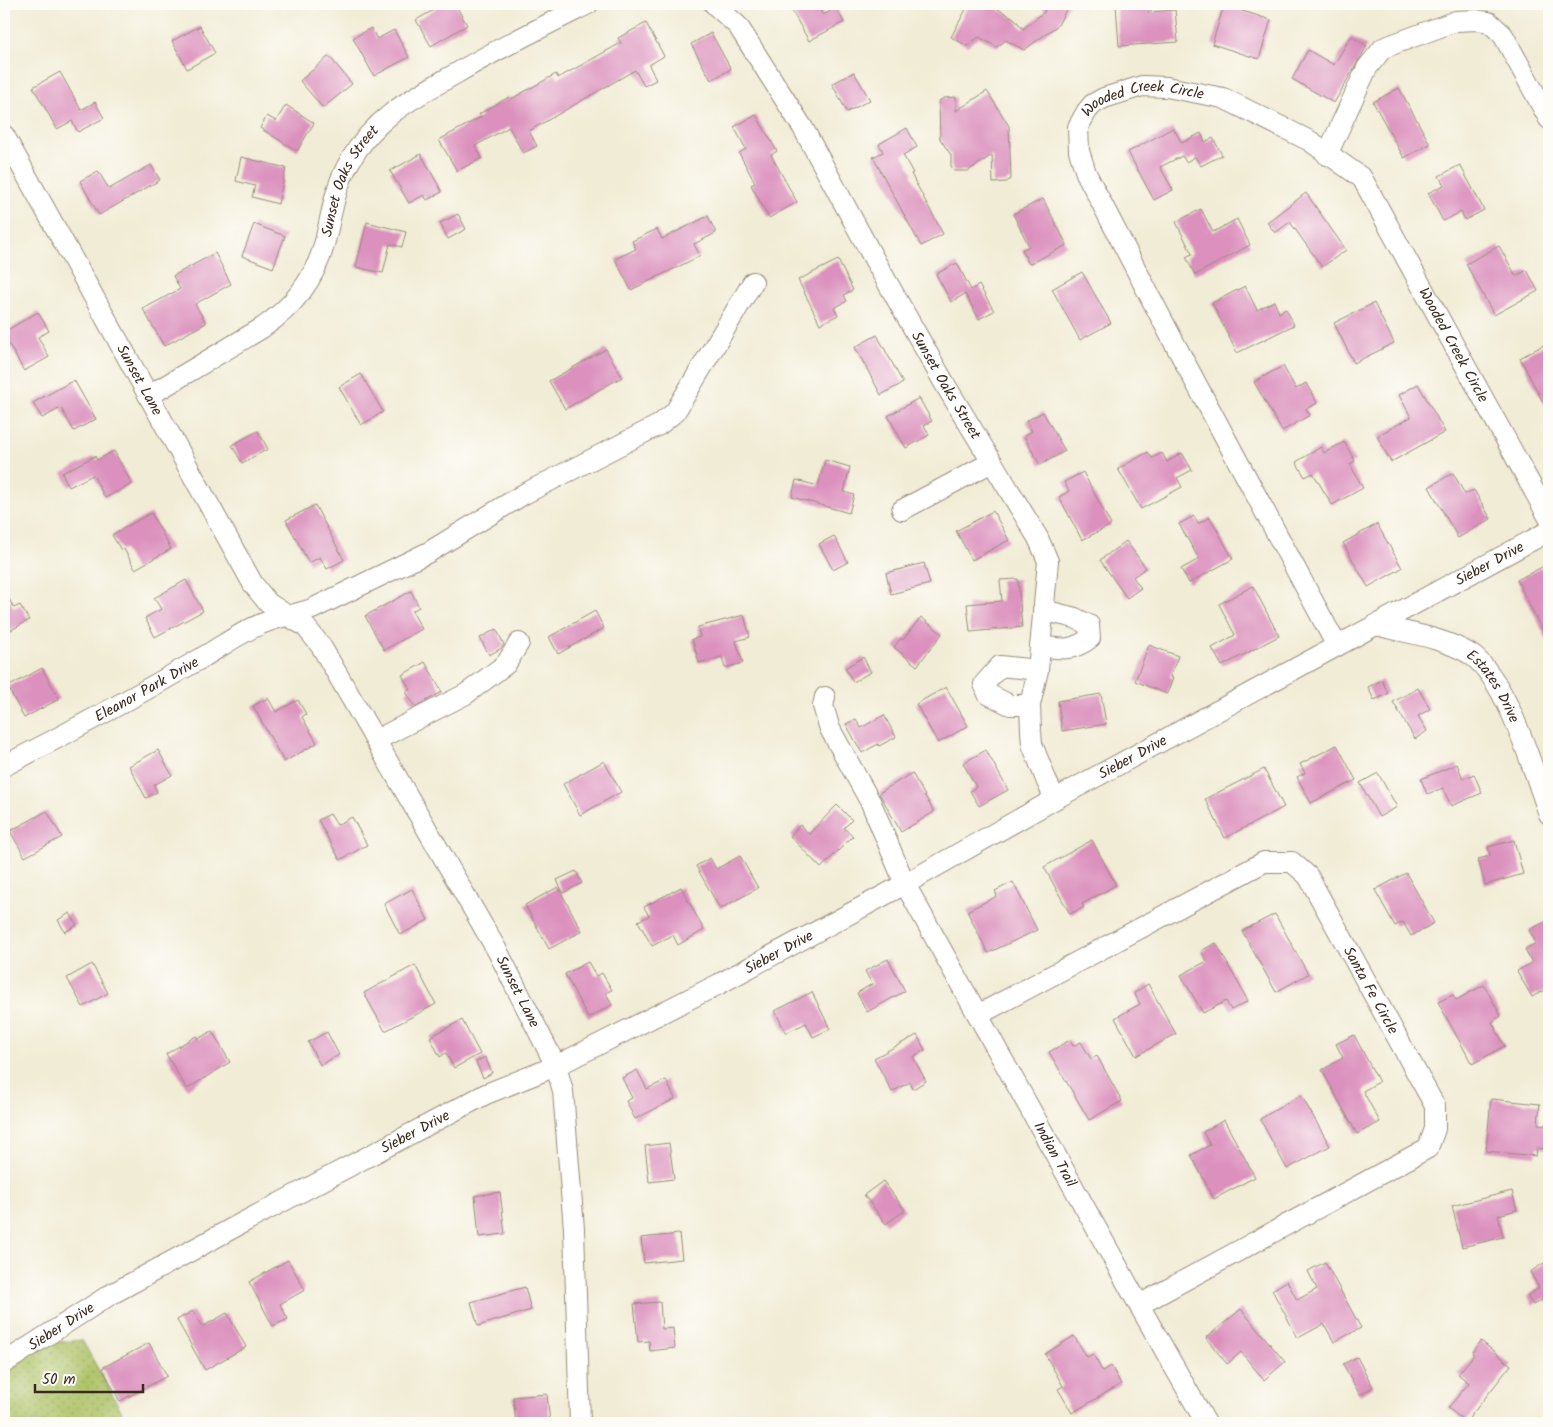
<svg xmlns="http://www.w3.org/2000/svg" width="1553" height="1427" font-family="Kalam,sans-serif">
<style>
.park{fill:url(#park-dots);stroke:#747642}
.building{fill:#db90bd}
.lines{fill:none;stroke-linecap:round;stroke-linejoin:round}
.minor-casing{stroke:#968b7a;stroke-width:22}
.minor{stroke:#fff;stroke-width:20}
.labels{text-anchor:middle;stroke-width:4;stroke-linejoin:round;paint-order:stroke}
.street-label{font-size:15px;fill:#3b2a1e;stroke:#fdfcf7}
</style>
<defs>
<pattern id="park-dots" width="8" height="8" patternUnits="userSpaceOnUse" patternTransform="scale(1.25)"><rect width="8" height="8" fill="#aec266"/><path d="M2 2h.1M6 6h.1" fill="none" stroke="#8f9e53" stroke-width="1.8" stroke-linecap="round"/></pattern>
</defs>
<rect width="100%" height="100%" fill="#fdfcf7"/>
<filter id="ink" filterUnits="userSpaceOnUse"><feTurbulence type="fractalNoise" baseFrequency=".02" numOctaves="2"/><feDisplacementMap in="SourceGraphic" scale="10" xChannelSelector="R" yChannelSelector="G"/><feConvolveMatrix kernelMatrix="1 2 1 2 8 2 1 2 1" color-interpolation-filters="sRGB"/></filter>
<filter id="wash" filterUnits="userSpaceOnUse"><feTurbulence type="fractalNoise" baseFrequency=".0096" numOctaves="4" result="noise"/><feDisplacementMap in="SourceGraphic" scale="20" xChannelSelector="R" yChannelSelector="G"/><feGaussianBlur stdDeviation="1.12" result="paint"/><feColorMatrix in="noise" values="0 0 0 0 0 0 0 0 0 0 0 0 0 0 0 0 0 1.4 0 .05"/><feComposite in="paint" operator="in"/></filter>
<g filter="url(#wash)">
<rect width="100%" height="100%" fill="#f1ecd5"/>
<path class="park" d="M82,1340L128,1423H4V1363L30,1345Z"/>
<g id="blocks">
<path class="building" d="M434,4H455L467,25L431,46L416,20L437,8Z
M788,4H817L823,15L836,8L844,22L809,41Z
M969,4H988L1014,18L1023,29L1045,11L1039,4H1069L1058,25L1024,50L1006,40L997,47L979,37L967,46L951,37Z
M1116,4H1148V12L1175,10L1178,42L1119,46Z
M1224,5L1271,20L1259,59L1212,44Z
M646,23L664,56L649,65L656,80L644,86L635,70L529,131L537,146L523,153L509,127L475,146L482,158L457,171L439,140L481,117L479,114L509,97L511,99L556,74L558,78L621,43L618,38Z
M200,26L215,53L187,69L172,41Z
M371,28L377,39L394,30L409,57L374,76L353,38Z
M711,33L731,69L711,80L691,44Z
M1351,36L1367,46L1334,103L1292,79L1308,50L1334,65Z
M329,56L352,84L323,108L300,81Z
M60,72L81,110L95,102L104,118L78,132L72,121L57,129L33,87Z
M854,72L870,100L847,112L832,84Z
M1399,88L1430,144L1404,158L1373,102Z
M987,91L1009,126L1011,179L1006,182L993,183L992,155L968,171H954L951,166V155L940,139L939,101L944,98L956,97V111Z
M286,105L314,123L297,151L260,128L267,116L276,121Z
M756,115L777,151L771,155L797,202L769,218L751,185L755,183L739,153L746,149L734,127Z
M907,128L917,147L903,155L913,173L911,174L943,234L921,246L873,157L883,152L879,144Z
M1173,128L1182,143L1201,133L1205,142L1213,138L1222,155L1201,166L1195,157L1186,162L1182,156L1160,167L1173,190L1154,200L1128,152Z
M421,154L442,192L427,200L424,195L409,203L390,171Z
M241,157L286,168L278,204L252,197L255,186L236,181Z
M151,165L160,180L99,215L80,181L98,171L109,189Z
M1460,165L1484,210L1465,220L1461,212L1443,221L1428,193L1444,185L1439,176Z
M1306,193L1346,250L1322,267L1290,222L1275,233L1267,222Z
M1043,199L1067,245L1029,264L1022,250L1029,246L1013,214Z
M1201,209L1213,232L1237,219L1250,245L1195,275L1186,257L1192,254L1176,222Z
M458,214L466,229L448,239L440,223Z
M708,216L716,233L694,244L700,256L631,290L615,259L636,249L632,241L657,229L662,239Z
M367,222L406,232L402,247L390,244L383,273L356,267Z
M254,224L285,236L273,268L242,256Z
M1499,246L1516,276L1527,270L1538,291L1494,315L1466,264Z
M215,253L231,284L195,304L206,323L164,346L143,309L180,289L173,276Z
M838,260L853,290L844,295L847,301L834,308L838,315L820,324L798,280Z
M957,263L971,290L979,285L994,311L979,319L965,294L951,302L936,274Z
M1082,272L1111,323L1080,340L1052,289Z
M1245,286L1257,310L1274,301L1279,313L1286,309L1294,325L1237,353L1212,303Z
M1374,303L1394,343L1354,363L1334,323Z
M38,312L49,331L38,337L49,357L24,371L4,335V332Z
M877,335L903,383L881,395L855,347Z
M1549,342V414L1520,358Z
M606,349L622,377L565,409L549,381Z
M1283,366L1296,389L1306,383L1317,403L1306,409L1310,415L1282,431L1254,382Z
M361,374L383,412L361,425L339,387Z
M74,380L96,419L74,431L61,408L42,418L33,403Z
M1418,384L1445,432L1391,462L1377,436L1411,417L1399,395Z
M919,398L932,421L924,425L929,435L906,448L888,416Z
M1043,412L1065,451L1040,465L1024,436L1032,431L1026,421Z
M258,431L268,449L242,463L232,445Z
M1344,442L1355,461L1350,464L1363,488L1332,505L1313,473L1305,477L1296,462L1321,447L1324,453Z
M114,451L132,484L105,498L93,475L69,487L62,473L95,456L97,460Z
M1148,452L1152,458L1162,453L1167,462L1182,453L1192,470L1177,478L1182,487L1141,509L1118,469Z
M825,460L850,467L844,492L854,495L849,513L792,497L796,480L818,486Z
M1083,472L1111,525L1082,540L1059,497L1069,491L1064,482Z
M1453,473L1465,494L1474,490L1491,519L1458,538L1429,487Z
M315,505L344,560L327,569L320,557L309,563L286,520Z
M993,511L1009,540L972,560L956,531Z
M151,513L171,549L135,569L124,549L121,550L112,535Z
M1194,516L1198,524L1210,517L1233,559L1189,583L1181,569L1199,559L1179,524Z
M1377,524L1402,568L1368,587L1343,543Z
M834,536L848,562L833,570L819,544Z
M1126,541L1146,568L1133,577L1141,588L1127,598L1100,560Z
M924,563L930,584L891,594L886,573Z
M1546,565L1549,572V644L1517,580Z
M1018,579L1022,627L970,632L967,604L1002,601L1000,580Z
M186,580L203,611L155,637L145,618L161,609L154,598Z
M1253,586L1279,636L1222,666L1212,648L1235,635L1219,604Z
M4,590L14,608L20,605L29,620L4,634Z
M411,591L419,607L412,611L422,629L384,650L365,616Z
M595,611L604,628L558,654L549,637Z
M744,615L750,637L736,641L743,663L725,668L722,657L699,663L692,639L700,637L698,627Z
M921,617L942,634L917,666L894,647L901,638L903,640Z
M496,629L504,644L502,648L489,655L480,638Z
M1149,645L1178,656L1170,677L1173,678L1167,694L1135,681Z
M863,657L871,672L853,682L845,668Z
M425,662L442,692L415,707L406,692L410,689L402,675Z
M42,668L59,699L24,718L8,687Z
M1382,680L1388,694L1374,700L1368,687Z
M946,687L968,726L938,743L916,704Z
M1418,688L1430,709L1418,716L1427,731L1415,739L1393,702Z
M1101,694L1106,724L1062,731L1058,701Z
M268,698L276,712L298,700L306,714L302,717L317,743L284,762L253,706Z
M884,715L896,737L879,746L878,744L862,753L846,724L856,719L861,728Z
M1337,745L1356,780L1311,803L1297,777L1305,773L1300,764Z
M158,750L172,775L154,785L157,792L146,798L129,766Z
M986,750L1008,790L979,806L970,791L976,787L963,763Z
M604,761L621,792L580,815L563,784Z
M1457,764L1463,779L1474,774L1482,793L1451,806L1443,788L1427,794L1421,779Z
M1264,769L1284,807L1225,838L1205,799Z
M912,773L934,812L901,832L879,793Z
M1378,773L1397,807L1379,817L1360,783Z
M837,805L852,820L844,828L853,836L821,868L790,836L800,825L809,834Z
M47,811L62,837L25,857L10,831Z
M330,814L337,825L352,817L367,845L340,860L318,820Z
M1092,840L1116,885L1082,904L1084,907L1070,914L1044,867Z
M1514,840L1523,874L1485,885L1478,859L1490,856L1488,847Z
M740,856L758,888L720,909L696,866L710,858L716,869Z
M576,871L582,883L563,893L557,880Z
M1406,873L1434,923L1411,936L1403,922L1395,926L1375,890Z
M1013,882L1037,930L988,953L967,911L997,896L995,891Z
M558,887L582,931L549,949L525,905Z
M681,887L704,930L678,945L673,935L652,946L638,921L649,916L644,907Z
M412,889L428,920L400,935L384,904Z
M70,913L77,925L65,932L58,920Z
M1275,914L1308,974L1276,992L1242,931Z
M1549,920V988L1532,997L1517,971L1532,963L1525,949L1536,943L1529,930Z
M1216,943L1248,1001L1231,1010L1226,1001L1203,1013L1181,975L1207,961L1201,951Z
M888,959L905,991L867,1012L857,993L872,984L865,971Z
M588,962L596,976L602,973L612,990L606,993L612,1005L588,1018L565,974Z
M92,964L108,993L83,1007L67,978Z
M415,965L436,1004L385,1031L364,993Z
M1148,984L1176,1034L1136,1056L1115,1018L1140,1004L1134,993Z
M1484,985L1501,1016L1492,1022L1505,1046L1472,1064L1438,1002L1453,995L1456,1000Z
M812,992L830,1029L813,1037L806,1023L786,1033L775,1011Z
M462,1020L480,1054L454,1068L446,1053L440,1057L430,1037Z
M212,1031L230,1062L187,1089L166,1054L196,1036L198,1039Z
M327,1032L339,1055L320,1065L308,1042Z
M917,1035L925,1050L913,1057L926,1081L913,1089L910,1082L892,1092L874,1058Z
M1354,1035L1379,1082L1363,1091L1380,1122L1357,1134L1322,1070L1343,1058L1336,1044Z
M1070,1040L1073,1046L1081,1042L1091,1059L1097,1056L1122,1101L1089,1120L1049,1052Z
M485,1057L492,1073L483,1078L476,1062Z
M637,1070L647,1089L666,1080L675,1099L635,1119L626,1101L632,1098L622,1078Z
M1301,1095L1330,1146L1287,1169L1260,1119Z
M1491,1099L1540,1104L1538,1124L1548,1125L1546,1149L1537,1148L1536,1156L1486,1151Z
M1224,1120L1255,1177L1214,1199L1191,1155L1210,1145L1203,1132Z
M669,1143L674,1179L649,1182L645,1146Z
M883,1181L905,1210L886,1224L864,1195Z
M1512,1191L1517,1210L1498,1215L1503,1237L1462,1247L1452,1206Z
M500,1192L505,1234L479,1237L475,1196Z
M679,1234L682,1259L644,1263L641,1238Z
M288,1260L305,1290L280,1304L288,1319L273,1326L249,1282Z
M1549,1260V1305L1545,1298L1533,1305L1527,1296L1539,1288L1530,1272Z
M1325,1262L1361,1328L1334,1342L1324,1324L1298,1338L1272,1290L1287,1281L1297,1300L1317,1289L1308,1271Z
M525,1287L531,1310L478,1326L471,1302Z
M660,1302L662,1329L673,1328L675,1348L650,1351L649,1341L638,1342L634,1304Z
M1241,1309L1285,1362L1264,1380L1241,1352L1227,1364L1206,1338Z
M193,1311L202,1327L227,1313L246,1347L205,1370L177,1320Z
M1074,1336L1087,1357L1093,1354L1102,1371L1111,1366L1121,1384L1072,1413L1058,1389L1063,1386L1045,1354Z
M1481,1341L1511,1365L1466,1422L1448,1408L1469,1383L1458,1374L1474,1355L1472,1353Z
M149,1343L167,1376L120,1401L102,1368Z
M1357,1357L1373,1387L1360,1395L1343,1364Z
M547,1394L550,1423H516L513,1397Z"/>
</g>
</g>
<g filter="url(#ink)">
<use href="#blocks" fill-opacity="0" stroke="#968b7a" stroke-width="1"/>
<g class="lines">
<defs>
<g id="minor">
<path id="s1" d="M714,4L738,26L803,128L874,259L946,386L1038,538L1048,561L1038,670L1030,705L1031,731L1032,744L1047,782L1055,799"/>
<path id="s2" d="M4,135L253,584L268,603L288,616L312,609L429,552L524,494L659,425L675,412L753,282"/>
<path d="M1327,155L1367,68L1383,48L1456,21L1477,20L1489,22L1503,35L1549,119"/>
<path id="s3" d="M150,395L262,328C293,307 316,278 325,241C332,213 335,186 350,161C376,116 413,98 457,73C499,48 544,26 588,4"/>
<path d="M902,510L992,462"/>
<path id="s4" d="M1375,625C1407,633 1442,637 1470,654C1507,678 1534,773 1549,814"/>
<path d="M1040,646C1061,649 1072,652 1090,638L1089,625L1075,618L1043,610"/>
<path id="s5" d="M1337,646L1169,333L1086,173L1079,151L1078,127L1087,111L1093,104L1104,98L1142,86L1167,87L1223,98L1310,141L1362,178L1549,518"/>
<path id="s6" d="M825,697L823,706L830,729L871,803L905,884L1139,1305L1206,1423"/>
<path d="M1030,705H1010L988,694L984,684L1000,666L1038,670"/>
<path d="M376,740L466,694L506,664L519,643"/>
<path id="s7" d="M4,766C70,732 136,696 200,659C229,642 254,622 288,616L305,626L321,646L498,952L556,1066L563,1091L574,1229L580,1423"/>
<path id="s8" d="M978,1015L1264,862H1292L1308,876L1435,1106V1129L1428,1148L1139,1305"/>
<path id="s9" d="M4,1363L108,1296L242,1223L486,1094L556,1066L719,984L905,884L1055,799L1549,531"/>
</g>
</defs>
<use href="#minor" class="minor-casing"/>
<use href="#minor" class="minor"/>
</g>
</g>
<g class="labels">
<g class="street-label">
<text dy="5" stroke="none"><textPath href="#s5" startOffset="661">Wooded Creek Circle</textPath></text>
<text dy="5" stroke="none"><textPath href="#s3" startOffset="306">Sunset Oaks Street</textPath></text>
<text dy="5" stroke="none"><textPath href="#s5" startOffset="1096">Wooded Creek Circle</textPath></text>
<text dy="5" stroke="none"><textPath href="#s2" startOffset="280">Sunset Lane</textPath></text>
<text dy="5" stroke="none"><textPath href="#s1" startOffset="448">Sunset Oaks Street</textPath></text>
<text dy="5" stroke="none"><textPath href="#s9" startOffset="1688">Sieber Drive</textPath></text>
<text dy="5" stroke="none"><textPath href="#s7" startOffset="162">Eleanor Park Drive</textPath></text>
<text dy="5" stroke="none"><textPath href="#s4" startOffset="140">Estates Drive</textPath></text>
<text dy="5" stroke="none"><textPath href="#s9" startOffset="1282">Sieber Drive</textPath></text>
<text dy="5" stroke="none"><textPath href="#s9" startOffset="878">Sieber Drive</textPath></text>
<text dy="5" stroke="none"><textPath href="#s7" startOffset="765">Sunset Lane</textPath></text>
<text dy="5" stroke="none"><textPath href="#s8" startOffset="504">Santa Fe Circle</textPath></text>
<text dy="5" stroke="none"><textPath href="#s9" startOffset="472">Sieber Drive</textPath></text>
<text dy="5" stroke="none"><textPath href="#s6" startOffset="515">Indian Trail</textPath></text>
<text dy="5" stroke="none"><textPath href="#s9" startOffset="68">Sieber Drive</textPath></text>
</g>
</g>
<rect width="1553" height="1427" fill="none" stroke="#fdfcf7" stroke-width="20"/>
<path d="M35 1384v8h108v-8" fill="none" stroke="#3b2a1e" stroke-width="2.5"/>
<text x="42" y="1384" font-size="15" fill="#3b2a1e" stroke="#fdfcf7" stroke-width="4" paint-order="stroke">50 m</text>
</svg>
